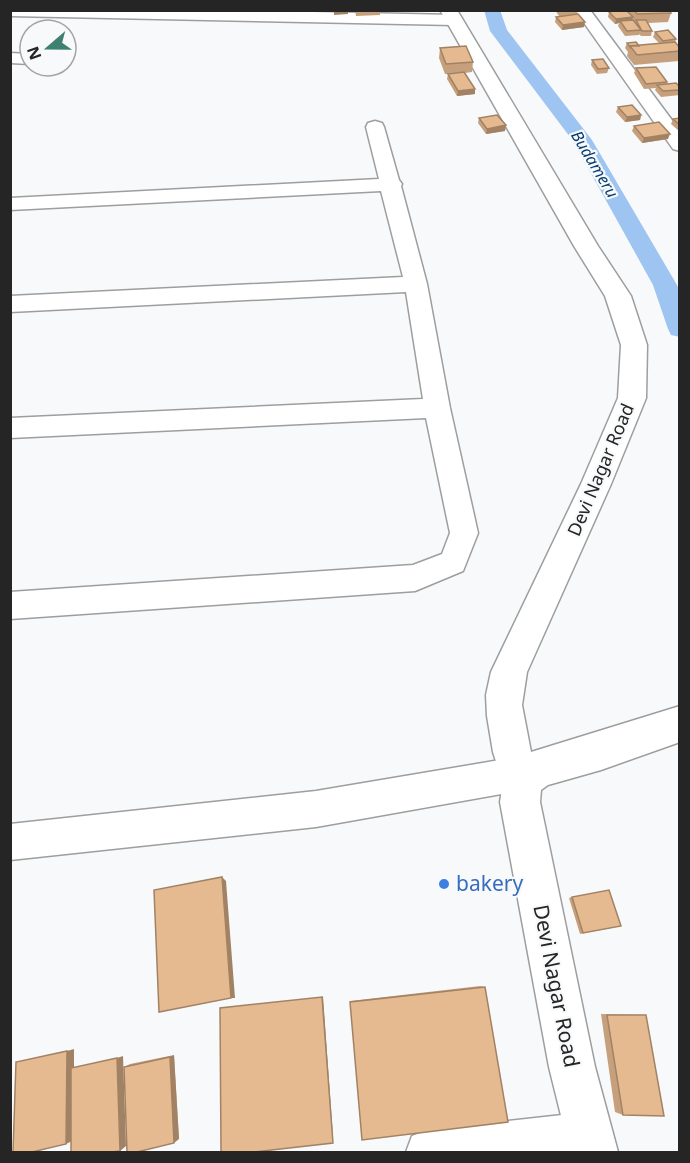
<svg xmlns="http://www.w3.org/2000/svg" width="690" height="1163" font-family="'Noto Sans',sans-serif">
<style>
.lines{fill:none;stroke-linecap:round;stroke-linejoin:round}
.canal{fill:#9ec4f1;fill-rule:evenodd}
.minor-casing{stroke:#9d9e9f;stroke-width:3}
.tertiary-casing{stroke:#9d9e9f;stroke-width:3}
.minor{fill:#fff;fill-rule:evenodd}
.tertiary{fill:#fff;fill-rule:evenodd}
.wall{fill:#c6a07c}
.shaded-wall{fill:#a18265}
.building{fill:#e6ba90;stroke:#a18265;stroke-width:1.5}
.shop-dot{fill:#3f7fe0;stroke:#f8f9fa;stroke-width:2}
.labels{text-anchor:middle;stroke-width:4.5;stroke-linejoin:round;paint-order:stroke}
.far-water-label{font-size:16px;font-style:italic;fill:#063d72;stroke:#f8f9fa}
.street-label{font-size:18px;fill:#252525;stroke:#f8f9fa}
.near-shop-label{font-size:21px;fill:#366cbe;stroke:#f8f9fa;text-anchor:start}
.near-street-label{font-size:21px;fill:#252525;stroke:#f8f9fa}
</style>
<rect width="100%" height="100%" fill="#f8f9fa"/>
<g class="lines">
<path class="canal" d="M484,10H500L507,30L592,140L677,285L680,292V337L671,335L668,329L653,285L573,141L490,31Z"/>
<defs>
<path id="minor" d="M10,10H219L454,15L462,20L454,25L10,16Z
M575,10H590L680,131V151L673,149Z
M10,53L30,54V64L10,63Z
M375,121L382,123L384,127L399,180L402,184L401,186L427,284L450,408L478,533L463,571L415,591L10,619V592L413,565L442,554L450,533L426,418L10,438V418L423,399L406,292L10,312V296L403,277L381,191L10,210V198L379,179L366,127L368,123Z
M518,757L530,762L535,774L530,786L518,791L316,827L10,860V824L316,791Z
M589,1112L605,1118L611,1134L605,1150L597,1152H406L412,1136L428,1130Z"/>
<path id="tertiary" d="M440,10H457L598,246L631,296L647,345L646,398L611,484L527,672L522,705L531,752L680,706V742L601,770L548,785L541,790L540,802L595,1067L618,1152H570L549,1067L500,802L503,783L493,752L487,716L486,695L491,672L581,484L618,398L621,345L605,296L574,246Z"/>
</defs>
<use href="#minor" class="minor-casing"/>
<use href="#tertiary" class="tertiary-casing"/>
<use href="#minor" class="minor"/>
<use href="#tertiary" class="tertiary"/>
</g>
<path class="wall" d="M355,10H380V15L356,16Z
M555,10H578L577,14L584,27L562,30L555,22L556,17L559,16Z
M628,10H669L671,13L668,22L648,23L652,31L651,36H641L639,34V35L625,36L618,26L619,23L615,24L608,17L609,12H627Z
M655,32L676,39L675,43L680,48L679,61L634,65L627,56L628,52L625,48L627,43L639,46L660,44L653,37Z
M440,48L473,62L472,72L465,73L475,94L457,96L447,79L448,74H450H445L439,58Z
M592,60L609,68L607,73L597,74L591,65Z
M636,68L667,82V84L680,87V95L661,97L655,90L656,88L644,89L634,73Z
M618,107L641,115L640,120L625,122L616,112Z
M479,118L506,125L505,131L486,134L478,123Z
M680,118V131H679L671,124L673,119Z
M634,126L668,139L642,143L632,131Z
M572,897L621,926L580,934L569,898Z
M480,986L485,987L362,1140L350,1001Z
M601,1014L646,1015L623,1115L615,1112Z
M174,1055L179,1139L124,1067L130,1064Z"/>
<path class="shaded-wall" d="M334,10H348V14L334,15Z
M633,17L631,22L620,21L619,23L615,24L616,19Z
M585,22L584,27L562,30L563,25Z
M475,89V94L457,96L458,91Z
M641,115L640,120L625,122L627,117Z
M506,125L505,131L486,134L487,129Z
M670,134L668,139L642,143L644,138Z
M222,877L226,881L235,998H231Z
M323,996L333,1137V1143L322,997Z
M74,1049V1140L66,1144L67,1051Z
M174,1055L179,1139L174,1143L170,1057Z
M123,1056L126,1146L120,1151L117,1058Z"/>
<path class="building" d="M620,10H626L633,17L616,19L609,12Z
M634,10H669L671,13L637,14Z
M578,14L585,22L563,25L556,17Z
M633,20L641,30L627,31L620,21Z
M636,20H646L652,31H642Z
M668,30L676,39L663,41L655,32Z
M636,42L639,46H630V47L627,43Z
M675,42L680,48V51L637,55L630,46Z
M466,46L473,62L446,64L440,48Z
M603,59L609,68L598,69L592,60Z
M656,67L667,82L646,84L636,68Z
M464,72L475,89L458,91L448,74Z
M676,83L680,87V90L663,91L657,85Z
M632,105L641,115L627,117L618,107Z
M497,115L506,125L487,129L479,118Z
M680,118V125L673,119Z
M659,122L670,134L644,138L634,126Z
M222,877L231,998L159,1012L154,890Z
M609,890L621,926L583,933L572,897Z
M485,987L508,1122L362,1140L350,1002Z
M322,997L333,1143L253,1152H221L220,1008Z
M607,1015H646L664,1116L623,1115Z
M67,1051L66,1144L32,1152H13L16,1062Z
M170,1057L174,1143L137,1152H127L124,1067Z
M117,1058L120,1151L112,1152H71V1068Z"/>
<circle class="shop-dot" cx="444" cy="884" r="6"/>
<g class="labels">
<g class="far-water-label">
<text transform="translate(595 164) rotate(59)" y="6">Budameru</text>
</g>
<g class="street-label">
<text transform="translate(601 470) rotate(-67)" y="6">Devi Nagar Road</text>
</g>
<g class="near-shop-label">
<text x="456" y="891">bakery</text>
</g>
<g class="near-street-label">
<text transform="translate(556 986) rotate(79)" y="7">Devi Nagar Road</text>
</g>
</g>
<rect width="690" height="1163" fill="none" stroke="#252525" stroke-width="24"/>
<g transform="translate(48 48) rotate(250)"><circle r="28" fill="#f8f9fa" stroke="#a4a4a5" stroke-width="1.5"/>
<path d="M0-4.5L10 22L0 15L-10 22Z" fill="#3f8171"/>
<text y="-9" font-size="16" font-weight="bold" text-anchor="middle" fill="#252525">N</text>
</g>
</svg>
